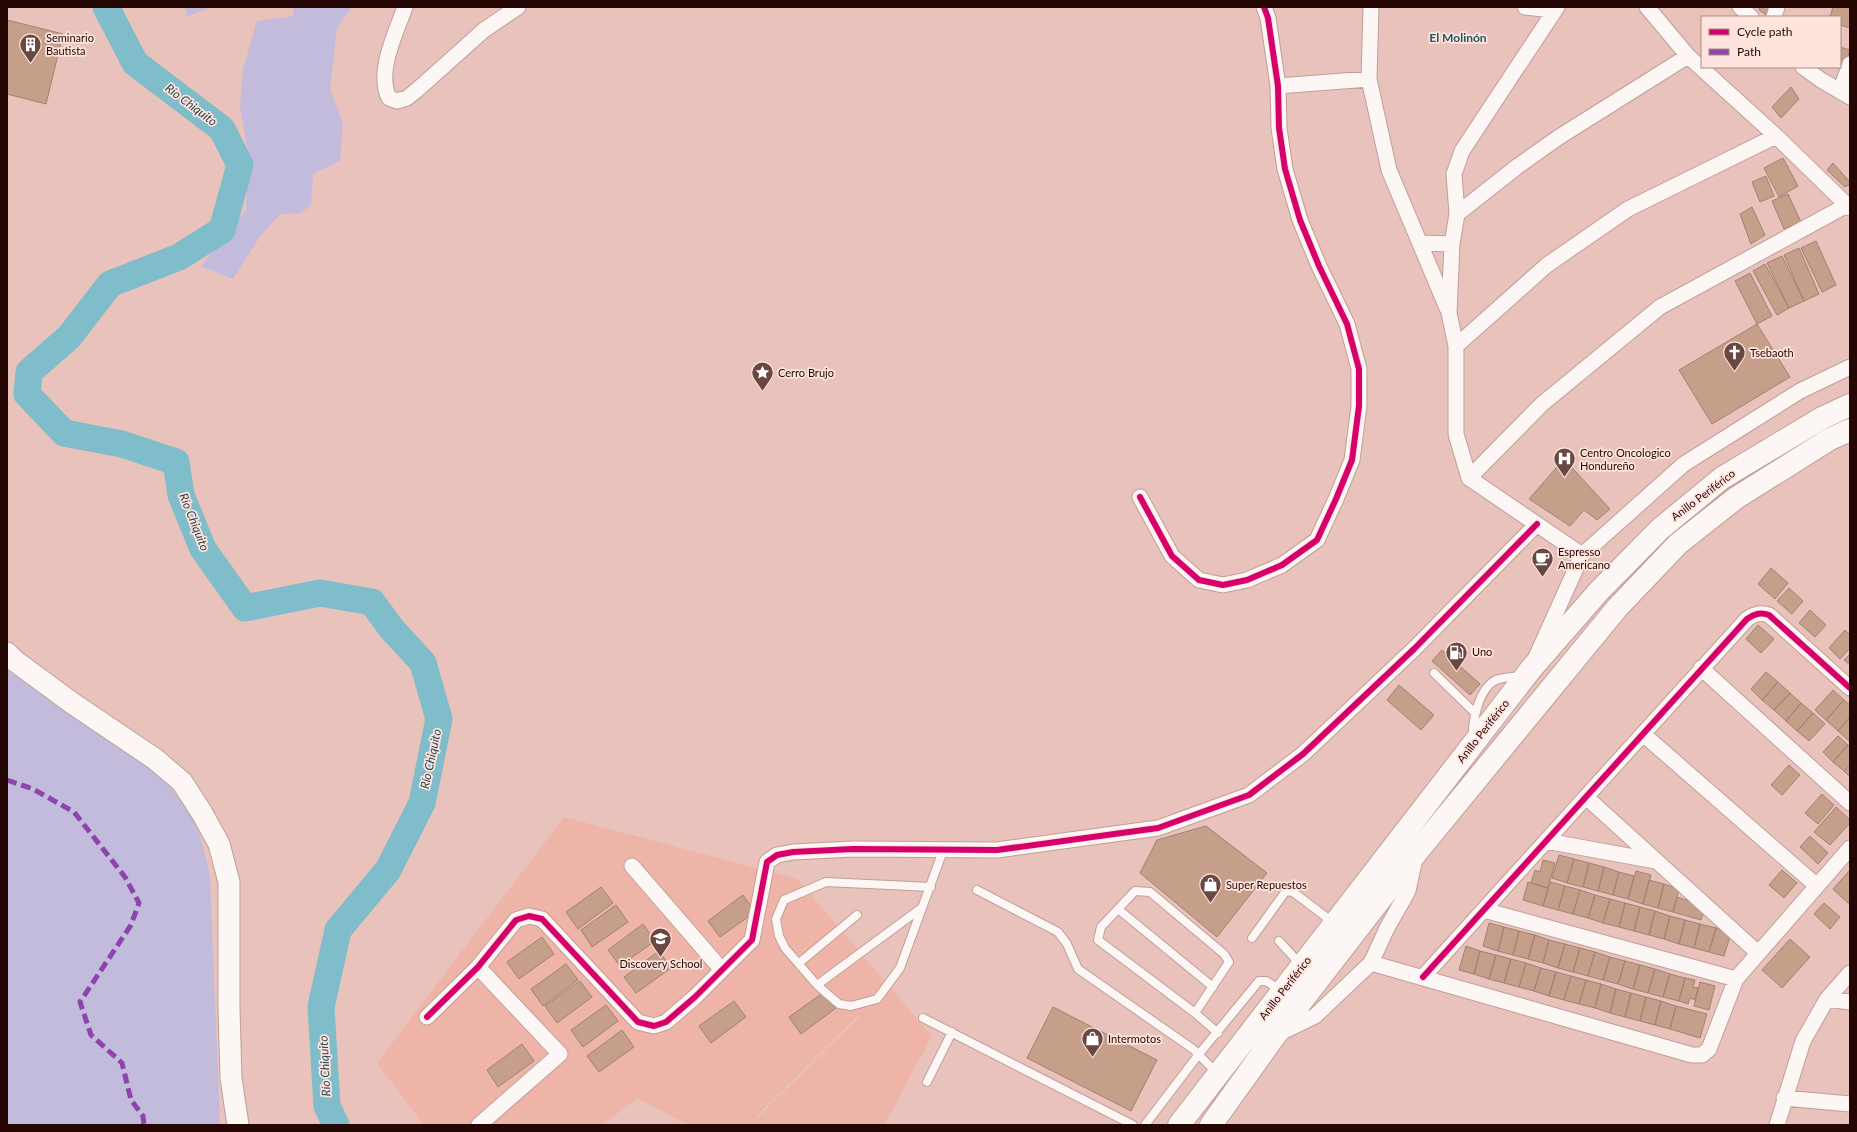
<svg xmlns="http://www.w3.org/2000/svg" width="1857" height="1132" font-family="Lato,sans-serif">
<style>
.built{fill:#efb4a8}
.green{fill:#c2bbdc}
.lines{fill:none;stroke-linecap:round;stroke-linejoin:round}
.river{stroke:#7ebdc9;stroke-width:27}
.building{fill:#c69f8a;stroke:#9f8275}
.lane-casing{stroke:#bf9f99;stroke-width:10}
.street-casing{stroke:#bf9f99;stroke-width:17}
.secondary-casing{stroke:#bf9f99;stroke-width:23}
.highway-casing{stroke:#bf9f99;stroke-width:24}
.path{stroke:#d8cbc9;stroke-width:2.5;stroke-dasharray:2 2;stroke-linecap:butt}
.lane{stroke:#fcf6f5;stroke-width:8}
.street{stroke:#fcf6f5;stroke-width:15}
.secondary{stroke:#fcf6f5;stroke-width:21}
.highway{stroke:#fcf6f5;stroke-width:22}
.quiet{stroke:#8e44ad;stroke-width:5;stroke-dasharray:10 5;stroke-linecap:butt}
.cycleway-casing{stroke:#ffe3dd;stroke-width:8}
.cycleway{stroke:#d6006c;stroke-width:6}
.labels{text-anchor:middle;stroke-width:3.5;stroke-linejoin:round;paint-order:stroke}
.poi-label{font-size:11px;fill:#240603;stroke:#ffe3dd;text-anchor:start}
.street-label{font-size:11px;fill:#240603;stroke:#ffe3dd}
.neighbourhood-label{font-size:12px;font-weight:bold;fill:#205862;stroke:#ffe3dd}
.water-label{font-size:12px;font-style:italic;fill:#26474e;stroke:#ffe3dd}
</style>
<rect width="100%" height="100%" fill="#e8c2bb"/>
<path class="built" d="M564,817L797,879L932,1036L884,1125H688L637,1098L602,1125H424L377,1063Z"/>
<path class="green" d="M184,7H213L187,16Z
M293,7H352L337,28L330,89L343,123L340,161L313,174L311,204L301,213L280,214L261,235L233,279L201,266L246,210L248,152L240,107L243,69L257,21L294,16Z
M7,670L155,773C192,806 201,829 210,877L220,1125H7Z"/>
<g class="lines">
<path class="river" d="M106,7L135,63L222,129L240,165L222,230L179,257L110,284L69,337L29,372L27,394L64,433L122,444L176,462L181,495L203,549L245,608L320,593L372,602L391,628L423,663L439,719L422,803L388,870L338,930L321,1007L327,1106L336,1125"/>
</g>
<path class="building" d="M1760,7H1771L1768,16L1759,10Z
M1833,7H1850V28L1840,25V17H1830Z
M7,20L63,34L46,104L7,94Z
M1840,47L1850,50L1844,69L1838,67H1840Z
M1791,87L1799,99L1781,118L1772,107Z
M1783,158L1798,186L1779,197L1764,168Z
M1833,163L1850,182V184L1845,187L1827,170Z
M1766,176L1774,196L1760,202L1752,182Z
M1788,194L1801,222L1784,229L1772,201Z
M1752,207L1765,235L1751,244L1740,214Z
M1816,241L1836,285L1822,292L1801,248Z
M1799,248L1819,294L1804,301L1784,255Z
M1782,256L1804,301L1789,308L1767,263Z
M1765,264L1789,308L1777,315L1753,271Z
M1750,273L1772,316L1757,324L1735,281Z
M1757,324L1790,377L1712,424L1679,370Z
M1564,459L1610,509L1597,520L1584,510L1570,526L1529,499Z
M1771,568L1788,583L1775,599L1758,584Z
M1789,588L1803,601L1792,614L1777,601Z
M1810,610L1826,625L1815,637L1799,623Z
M1758,625L1774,639L1761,653L1746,639Z
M1845,630L1850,635V648L1840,659L1829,648Z
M1442,650L1480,684L1470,695L1432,661Z
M1850,654V665L1844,660Z
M1766,672L1778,682L1762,700L1751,689Z
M1778,682L1790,693L1774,710L1762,700Z
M1399,685L1434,715L1421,730L1387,700Z
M1833,690L1844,700L1826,720L1815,710Z
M1790,693L1801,703L1786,721L1774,710Z
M1844,700L1850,705V717L1838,731L1826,720Z
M1801,703L1813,713L1797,731L1786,721Z
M1813,713L1825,724L1809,741L1797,731Z
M1850,717V740L1849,741L1838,731Z
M1838,736L1848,745L1833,762L1823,752Z
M1848,745L1850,747V765L1844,771L1833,762Z
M1789,765L1800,775L1782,795L1771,785Z
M1850,765V777L1844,771Z
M1822,794L1834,805L1818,824L1805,813Z
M1836,807L1850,820V823L1830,845L1814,832Z
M1206,826L1267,873L1217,937L1140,873L1157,840Z
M1810,836L1828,853L1818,864L1800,847Z
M1559,855L1574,859L1567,883L1552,878Z
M1574,859L1589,863L1583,887L1567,883Z
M1543,860L1555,863L1548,888L1531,883L1535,870L1540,872Z
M1589,863L1604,867L1598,891L1583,887Z
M1604,867L1619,872L1613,895L1598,891Z
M1782,870L1797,883L1784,898L1769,885Z
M1850,870V905L1833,889Z
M1636,871L1651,875L1643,904L1628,899Z
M1619,872L1634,876L1628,899L1613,895Z
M1649,880L1664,884L1658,908L1643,904Z
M1528,882L1548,888L1543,906L1523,900Z
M1550,882L1565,886L1558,910L1543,906Z
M1664,884L1679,889L1673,912L1658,908Z
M1565,886L1580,890L1573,914L1558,910Z
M601,887L613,903L578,929L566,912Z
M1580,890L1595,895L1588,918L1573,914Z
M743,895L755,912L720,937L708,921Z
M1595,895L1610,899L1603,923L1588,918Z
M1677,897L1695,903L1704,911L1701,920L1673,912Z
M1610,899L1625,903L1619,927L1603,923Z
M1625,903L1640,907L1634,931L1619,927Z
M1824,903L1840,917L1830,929L1814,914Z
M616,905L628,922L592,947L581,930Z
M1640,907L1655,911L1649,935L1634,931Z
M1655,911L1670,916L1664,939L1649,935Z
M1670,916L1685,920L1679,944L1664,939Z
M1685,920L1700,924L1694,948L1679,944Z
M1489,923L1504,927L1498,951L1483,946Z
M643,924L655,941L620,966L608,950Z
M1700,924L1716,928L1709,952L1694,948Z
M1504,927L1519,931L1513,955L1498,951Z
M1716,928L1731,933L1724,956L1709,952Z
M1519,931L1535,935L1528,959L1513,955Z
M1535,935L1549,940L1543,963L1528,959Z
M542,937L554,954L519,979L507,962Z
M1790,939L1810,957L1782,988L1762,970Z
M1549,940L1565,944L1558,968L1543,963Z
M1565,944L1580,948L1573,972L1558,968Z
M1466,946L1480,951L1474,974L1459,970Z
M1580,948L1595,952L1588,976L1573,972Z
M659,951L671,968L636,993L624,977Z
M1480,951L1496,955L1489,979L1474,974Z
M1595,952L1610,957L1603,980L1588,976Z
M1496,955L1511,959L1504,983L1489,979Z
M1610,957L1625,961L1618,984L1603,980Z
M1511,959L1526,963L1519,987L1504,983Z
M1625,961L1640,965L1633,989L1618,984Z
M1526,963L1541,968L1534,991L1519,987Z
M566,964L578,980L543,1006L531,989Z
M1640,965L1655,969L1648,993L1633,989Z
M1541,968L1556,972L1549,996L1534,991Z
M1655,969L1670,974L1663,997L1648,993Z
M1556,972L1571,976L1564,1000L1549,996Z
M1670,974L1685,978L1679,1001L1663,997Z
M1571,976L1586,980L1579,1004L1564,1000Z
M1685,978L1695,980L1693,987L1698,988L1695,1000L1690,998L1688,1004L1679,1001Z
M1586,980L1601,984L1595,1008L1579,1004Z
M580,981L592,997L557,1023L545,1006Z
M1700,982L1715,986L1709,1010L1694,1006Z
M1601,984L1616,989L1610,1013L1595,1008Z
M1616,989L1631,993L1625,1017L1610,1013Z
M824,992L836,1008L801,1034L789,1017Z
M1631,993L1646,997L1640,1021L1625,1017Z
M1646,997L1661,1001L1655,1025L1640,1021Z
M734,1001L746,1017L711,1043L699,1026Z
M1661,1001L1676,1006L1670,1029L1655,1025Z
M606,1005L618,1021L583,1047L571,1030Z
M1676,1006L1707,1014L1700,1038L1670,1029Z
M1053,1007L1157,1060L1131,1111L1027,1058Z
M622,1030L634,1047L599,1072L587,1056Z
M522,1044L534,1061L498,1087L487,1070Z"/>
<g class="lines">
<defs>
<path id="lane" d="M1434,673L1475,713
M1473,738C1472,721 1479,688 1496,680C1503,677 1513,677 1521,676
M931,887L826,882L784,900L776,919L779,936L785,948L817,985L839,1004L851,1006L877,999L900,968L944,848
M977,890L1058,932L1067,944L1078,969L1193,1049L1217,1073
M1118,909L1213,987
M1252,938L1286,891L1293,892L1334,923
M1279,941L1301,965
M799,963L857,915
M817,985L920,909
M1195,1013L1229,962L1224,954L1150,892L1135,891L1101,927L1098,940L1195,1013L1218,1033
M923,1018L1133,1125
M927,1082L952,1032
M1145,1125L1199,1054L1259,981H1266L1282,991"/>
<path id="street" d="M405,7C396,33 376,72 389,98L397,101L407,98L417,90L484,30L518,7
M1371,7L1369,79L1389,170L1447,308
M1525,7L1554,10
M1557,7L1462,151L1454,174L1457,214L1452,244L1449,313L1456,346V434L1469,478L1582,555
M1647,7L1688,56L1776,136L1850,208
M1740,7L1751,17
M1774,17L1777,7
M1803,67L1821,80L1850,97
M1278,86L1369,79
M1840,91L1850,64
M1457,214L1518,166L1559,137L1688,56
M1421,243L1452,244
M1456,346L1547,265L1628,209L1776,136
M1469,478L1542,404L1660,307L1847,205
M1140,497L1172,556L1199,580L1223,585L1247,580L1282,565L1317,540L1336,499L1352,460L1359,406V369L1347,324L1319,266L1300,220L1285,169L1279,128L1278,86L1268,18L1264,7
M1536,657L1582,555L1684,464L1800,391L1850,367
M1701,668L1850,803
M1643,734L1817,886
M1586,797L1758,953
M1546,841L1656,861
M632,866L722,970
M1484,910L1736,979
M1371,963L1692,1055H1702L1709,1049L1736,979L1850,848
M478,967L560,1054L479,1125
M1423,977L1747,619C1754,614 1760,612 1769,615L1850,688
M1827,999L1850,1002
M427,1017L478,967L516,920L529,916L542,919L638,1022L654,1026L666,1022L695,997L752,940L767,862L777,855L793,852L853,849L997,850L1158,828L1249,795L1303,754L1414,649L1537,524
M1280,1033L1315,1016L1371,963L1387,928L1408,891L1415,859
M1784,1098L1850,1104
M1777,1125L1803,1041L1827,999L1850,973"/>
<path id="secondary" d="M7,653L15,661L72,703L155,759L182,782L202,813L219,844L229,882V1009L231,1078L238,1125"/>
<path id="highway" d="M1179,1125L1531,669L1599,591L1660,529L1722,478L1822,418L1850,405
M1211,1125L1274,1037L1417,852L1617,608L1678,544L1736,498L1830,439L1850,430"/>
</defs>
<use href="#lane" class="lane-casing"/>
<use href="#street" class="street-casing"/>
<use href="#secondary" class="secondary-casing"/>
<use href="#highway" class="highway-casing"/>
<path class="path" d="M758,1116L859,1016"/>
<use href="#lane" class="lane"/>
<use href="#street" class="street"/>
<use href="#secondary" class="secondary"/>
<use href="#highway" class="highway"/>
<path class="quiet" d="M7,780L33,789L74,812L125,877L139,903L131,925L80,1002L91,1035L122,1063L131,1100L143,1116L144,1125"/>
<defs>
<path id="cycleway" d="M1140,497L1172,556L1199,580L1223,585L1247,580L1282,565L1317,540L1336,499L1352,460L1359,406V369L1347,324L1319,266L1300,220L1285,169L1279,128L1278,86L1268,18L1264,7
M1423,977L1747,619C1754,614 1760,612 1769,615L1850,688
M427,1017L478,967L516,920L529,916L542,919L638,1022L654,1026L666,1022L695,997L752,940L767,862L777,855L793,852L853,849L997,850L1158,828L1249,795L1303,754L1414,649L1537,524"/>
</defs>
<use href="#cycleway" class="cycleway-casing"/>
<use href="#cycleway" class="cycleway"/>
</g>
<defs>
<symbol id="building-pin" viewBox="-11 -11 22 30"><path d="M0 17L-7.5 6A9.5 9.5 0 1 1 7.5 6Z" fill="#694843" stroke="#ffe3dd"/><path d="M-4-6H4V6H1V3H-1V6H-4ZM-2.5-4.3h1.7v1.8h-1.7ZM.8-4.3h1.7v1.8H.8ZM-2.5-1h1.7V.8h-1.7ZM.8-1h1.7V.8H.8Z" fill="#fff"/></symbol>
<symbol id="church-pin" viewBox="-11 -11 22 30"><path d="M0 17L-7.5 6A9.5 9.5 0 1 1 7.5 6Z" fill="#694843" stroke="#ffe3dd"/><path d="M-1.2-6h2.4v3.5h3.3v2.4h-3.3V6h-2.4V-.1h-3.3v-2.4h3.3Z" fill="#fff"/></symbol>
<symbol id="sight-pin" viewBox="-11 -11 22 30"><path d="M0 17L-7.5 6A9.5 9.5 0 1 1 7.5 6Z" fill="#694843" stroke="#ffe3dd"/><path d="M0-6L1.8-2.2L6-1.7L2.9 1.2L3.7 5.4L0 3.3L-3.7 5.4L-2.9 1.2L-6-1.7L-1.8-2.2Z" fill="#fff"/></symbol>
<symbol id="hospital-pin" viewBox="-11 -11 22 30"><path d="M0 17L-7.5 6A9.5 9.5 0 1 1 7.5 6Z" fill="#694843" stroke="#ffe3dd"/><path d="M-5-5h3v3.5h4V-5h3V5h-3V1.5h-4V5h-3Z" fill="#fff"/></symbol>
<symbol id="cafe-pin" viewBox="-11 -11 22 30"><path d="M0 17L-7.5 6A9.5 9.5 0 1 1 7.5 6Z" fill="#694843" stroke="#ffe3dd"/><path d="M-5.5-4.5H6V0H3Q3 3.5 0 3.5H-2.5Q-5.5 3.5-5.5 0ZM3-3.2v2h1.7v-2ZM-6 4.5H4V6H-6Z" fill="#fff"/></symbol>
<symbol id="fuel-pin" viewBox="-11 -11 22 30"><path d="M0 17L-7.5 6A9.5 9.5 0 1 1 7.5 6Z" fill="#694843" stroke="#ffe3dd"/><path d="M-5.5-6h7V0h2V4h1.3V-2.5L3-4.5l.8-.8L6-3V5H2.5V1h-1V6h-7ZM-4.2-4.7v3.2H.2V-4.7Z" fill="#fff"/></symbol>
<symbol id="shop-pin" viewBox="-11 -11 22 30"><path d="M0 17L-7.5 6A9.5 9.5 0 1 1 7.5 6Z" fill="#694843" stroke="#ffe3dd"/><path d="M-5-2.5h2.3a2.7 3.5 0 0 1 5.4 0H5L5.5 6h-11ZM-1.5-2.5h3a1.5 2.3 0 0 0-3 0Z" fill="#fff"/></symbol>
<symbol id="school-pin" viewBox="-11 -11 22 30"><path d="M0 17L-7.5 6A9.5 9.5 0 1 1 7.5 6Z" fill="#694843" stroke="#ffe3dd"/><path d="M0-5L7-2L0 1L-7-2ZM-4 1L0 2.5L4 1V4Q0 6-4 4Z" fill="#fff"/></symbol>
</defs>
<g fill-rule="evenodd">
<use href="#building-pin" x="18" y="32" width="25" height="34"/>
<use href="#church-pin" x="1722" y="340" width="25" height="34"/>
<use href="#sight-pin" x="750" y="360" width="25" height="34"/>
<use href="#hospital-pin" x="1552" y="446" width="25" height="34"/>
<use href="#cafe-pin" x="1530" y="546" width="25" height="34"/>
<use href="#fuel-pin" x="1444" y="640" width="25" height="34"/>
<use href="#shop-pin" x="1198" y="872" width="25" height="34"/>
<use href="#school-pin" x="648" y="926" width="25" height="34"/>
<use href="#shop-pin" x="1080" y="1026" width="25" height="34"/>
</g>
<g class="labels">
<g class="poi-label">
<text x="46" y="42">Seminario<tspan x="46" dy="13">Bautista</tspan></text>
<text x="1750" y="357">Tsebaoth</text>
<text x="778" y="377">Cerro Brujo</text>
<text x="1580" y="457">Centro Oncologico<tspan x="1580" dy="13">Hondureño</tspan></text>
<text x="1558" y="556">Espresso<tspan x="1558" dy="13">Americano</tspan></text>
<text x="1472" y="656">Uno</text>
<text x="1226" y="889">Super Repuestos</text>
<text x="661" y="968" text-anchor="middle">Discovery School</text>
<text x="1108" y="1043">Intermotos</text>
</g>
<g class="street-label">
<text transform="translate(1703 495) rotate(-37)" y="4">Anillo Periférico</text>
<text transform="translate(1483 731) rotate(-52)" y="4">Anillo Periférico</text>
<text transform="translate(1285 988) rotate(-52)" y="4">Anillo Periférico</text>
</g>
<g class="neighbourhood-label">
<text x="1458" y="42">El Molinón</text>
</g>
<g class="water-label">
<text transform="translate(191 105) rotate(37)" y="4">Río Chiquito</text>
<text transform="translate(194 522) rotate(68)" y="4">Río Chiquito</text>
<text transform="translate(431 759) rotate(-78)" y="4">Río Chiquito</text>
<text transform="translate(325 1066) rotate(-93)" y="4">Río Chiquito</text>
</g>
</g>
<rect width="1857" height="1132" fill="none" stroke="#240603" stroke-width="16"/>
<rect x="1701" y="16" width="140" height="52" fill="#ffe3dd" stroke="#a78b86"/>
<rect x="1709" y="29" width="20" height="6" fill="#d6006c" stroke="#a78b86"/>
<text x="1737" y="36" font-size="12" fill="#240603">Cycle path</text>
<rect x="1709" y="49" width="20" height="6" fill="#8e44ad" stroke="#a78b86"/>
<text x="1737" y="56" font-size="12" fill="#240603">Path</text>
</svg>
